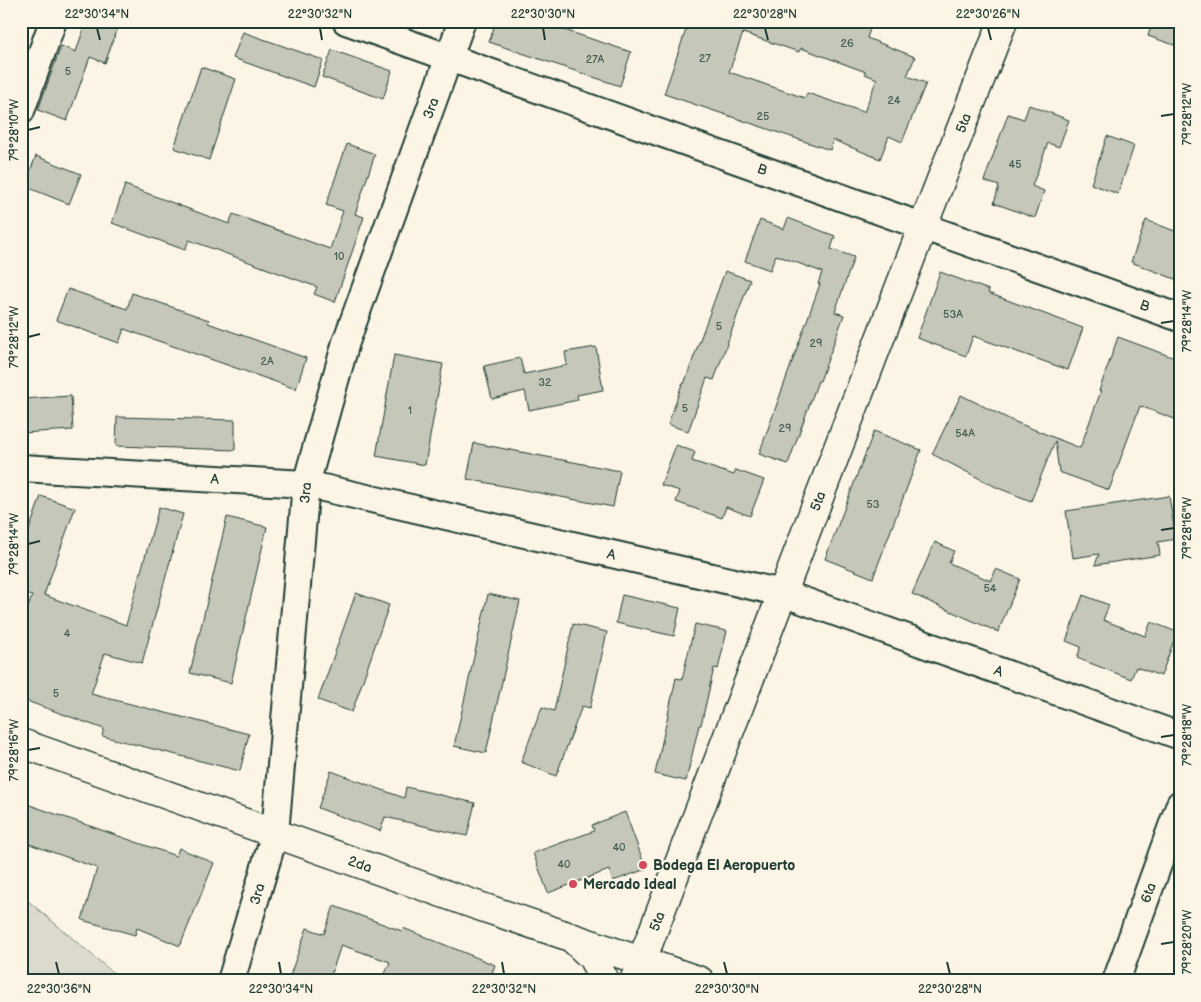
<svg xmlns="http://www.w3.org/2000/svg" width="1201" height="1002" font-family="'Balsamiq Sans',sans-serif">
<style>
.green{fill:#dcdacc;stroke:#7e8c80}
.building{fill:#c5c7b9;stroke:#1f3d34;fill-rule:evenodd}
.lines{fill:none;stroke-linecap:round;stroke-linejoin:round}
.minor-casing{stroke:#1f3d34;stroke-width:30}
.tertiary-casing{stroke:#1f3d34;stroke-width:31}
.minor{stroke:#fcf5e5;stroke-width:26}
.tertiary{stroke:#fcf5e5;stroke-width:28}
.ticks{fill:none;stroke:#1f3d34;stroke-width:2}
.poi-dot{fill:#d1495b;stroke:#fcf5e5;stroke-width:2}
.labels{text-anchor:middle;stroke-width:4.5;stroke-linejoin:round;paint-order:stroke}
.number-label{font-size:11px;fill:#486055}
.street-label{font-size:14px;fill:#1f3d34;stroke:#fcf5e5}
.poi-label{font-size:14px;font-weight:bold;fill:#1f3d34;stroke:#fcf5e5;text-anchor:start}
.neatline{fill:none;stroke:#1f3d34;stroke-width:2}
.ticks-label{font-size:12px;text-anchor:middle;fill:#1f3d34}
</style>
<rect width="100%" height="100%" fill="#fcf5e5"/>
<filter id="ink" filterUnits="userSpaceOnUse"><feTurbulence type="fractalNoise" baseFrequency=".02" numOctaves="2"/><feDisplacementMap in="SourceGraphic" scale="10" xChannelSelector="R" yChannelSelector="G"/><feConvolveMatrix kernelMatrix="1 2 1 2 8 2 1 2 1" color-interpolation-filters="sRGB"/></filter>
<g filter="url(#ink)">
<path class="green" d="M21,895L123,981H21Z"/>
<path class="building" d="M86,21H120L105,63L90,57L67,121L38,110L61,46L76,52Z
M496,21H537L631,52L620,86L489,42Z
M689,21H849L870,29L867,38L915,57L907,76L926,83L902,142L889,136L880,159L833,140L830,150L664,94ZM743,33L799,52L801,48L866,72L865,74L877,79L864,112L807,93L805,98L729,72Z
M1153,21H1180V47L1148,36Z
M243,32L323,60L314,87L233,58Z
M332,50L392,71L383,99L322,77Z
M201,67L236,79L209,160L174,148Z
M1029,105L1069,120L1059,147L1048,143L1032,186L1044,191L1035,218L994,203L999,186L984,181L1008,114L1024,119Z
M1107,136L1134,146L1118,194L1091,184Z
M347,144L375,154L355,214L364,217L335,302L314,294L317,287L189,240L185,250L112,223L125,185L229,224L233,214L330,249L343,211L326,205Z
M36,156L81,174L69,204L24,186Z
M788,218L835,236L831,249L854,257L835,312L844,315L820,381H818L788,464L759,454L820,284H818L822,272L776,255L770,270L745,261L760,220L784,229Z
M1146,220L1180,233V281L1131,262Z
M725,271L750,280L714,380L707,378L688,432L668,424L682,384H684Z
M940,272L989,290L988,293L1083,328L1068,370L973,336L966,356L917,338Z
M68,289L127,309L132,293L209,320L208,323L306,358L296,389L124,329L119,343L56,320Z
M1118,337L1180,360V421L1140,406L1109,490L1059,472L1055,441L1031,501L998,488L932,454L961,395L1013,421L1080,448L1101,391H1099Z
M596,347L603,390L577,395L578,400L529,410L525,391L492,399L484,366L520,358L524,374L567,365L565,352Z
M394,355L443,364L425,465L376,456Z
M71,396L73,430L21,433V399Z
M117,417L235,420V450L116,446Z
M874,431L921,450L873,578L825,559Z
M474,443L620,471L613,507L467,479Z
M676,445L695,452L692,461L734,475L736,470L764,480L750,516L726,507L722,518L676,502L680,491L661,485Z
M41,496L75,508L44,595L126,625L159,507L183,514L142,663L105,653L91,694L249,734L240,771L102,736L104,729L21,699V628L32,596L21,593V553Z
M1169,496L1176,539L1158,542L1160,555L1095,565L1099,554L1073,558L1066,511Z
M227,517L267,527L231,683L190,673Z
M935,542L954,551L949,563L991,581L996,569L1020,579L998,632L912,594Z
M356,593L389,605L352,712L318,700Z
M488,594L520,601L486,753L454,746Z
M622,595L680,608L674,636L616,623Z
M1083,595L1109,605L1103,620L1145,636L1151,622L1177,632L1161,676L1136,667L1131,679L1077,658L1081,647L1066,641Z
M573,624L607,632L590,708L582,706L556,776L521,762L542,707L554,711Z
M695,624L727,631L718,669L714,668L701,725H699L686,781L655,774L676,678L682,679Z
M331,771L404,798L406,787L475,803L467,836L385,817L380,831L318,808Z
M21,802L176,856L179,848L214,863L180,946L137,928L135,935L82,920L97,868L21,841Z
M625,812L646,869L613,881L609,870L548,893L533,853L594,831L592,825Z
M334,906L402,931L403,928L495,965L489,981H382L390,962L341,945L329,981H288L307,928L324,934Z"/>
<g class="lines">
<defs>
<g id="minor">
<path id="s1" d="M346,21L1180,318"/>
<path d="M21,111L53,21"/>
<path id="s2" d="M21,468L306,484L782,593L1180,736"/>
<path id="s3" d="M231,981L275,833L306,484L346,342L462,21"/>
<path id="s4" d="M1116,981L1180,804"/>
</g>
<g id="tertiary">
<path id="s5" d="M21,743L473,904L700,981"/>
<path d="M572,938L592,957L605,981"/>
<path id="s6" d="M634,981L923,226L1003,21"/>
</g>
</defs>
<use href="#minor" class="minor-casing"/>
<use href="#tertiary" class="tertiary-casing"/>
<use href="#minor" class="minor"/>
<use href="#tertiary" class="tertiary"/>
</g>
</g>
<path class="ticks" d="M97,28L100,40M320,28L322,40M543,28L545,40M765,28L768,40M988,28L991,40M1161,116L1174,114M28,130L40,127M1161,323L1174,321M28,337L40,334M1161,530L1174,528M28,544L40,541M1161,737L1174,735M28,750L40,748M1161,944L1174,942M56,962L59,974M279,962L281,974M502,962L504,974M724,962L727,974M947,962L950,974"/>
<g class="poi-dot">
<circle cx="643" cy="865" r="5"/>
<circle cx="573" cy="884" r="5"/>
</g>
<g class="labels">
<g class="number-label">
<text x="847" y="47">26</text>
<text x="705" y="62">27</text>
<text x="595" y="63">27A</text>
<text x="68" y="75">5</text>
<text x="894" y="104">24</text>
<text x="763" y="120">25</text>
<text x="1015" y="168">45</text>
<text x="339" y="260">10</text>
<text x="953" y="318">53A</text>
<text x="719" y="330">5</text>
<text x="816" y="347">29</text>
<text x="267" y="365">2A</text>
<text x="545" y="386">32</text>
<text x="685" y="412">5</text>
<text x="410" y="414">1</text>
<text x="785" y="432">29</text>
<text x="965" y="437">54A</text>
<text x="873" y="508">53</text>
<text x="990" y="592">54</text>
<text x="67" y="637">4</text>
<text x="56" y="697">5</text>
<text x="619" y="851">40</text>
<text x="564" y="868">40</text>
</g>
<g class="street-label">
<text dy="5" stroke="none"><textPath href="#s3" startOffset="901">3ra</textPath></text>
<text dy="5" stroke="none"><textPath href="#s6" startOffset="919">5ta</textPath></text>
<text dy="5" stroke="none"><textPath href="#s1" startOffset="442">B</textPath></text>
<text dy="5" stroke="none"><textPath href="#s1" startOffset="848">B</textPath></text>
<text dy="5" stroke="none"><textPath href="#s2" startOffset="194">A</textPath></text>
<text dy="5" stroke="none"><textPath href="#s3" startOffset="496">3ra</textPath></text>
<text dy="5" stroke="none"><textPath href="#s6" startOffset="514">5ta</textPath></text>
<text dy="5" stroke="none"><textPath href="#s2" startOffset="599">A</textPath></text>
<text dy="5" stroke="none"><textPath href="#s2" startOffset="1004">A</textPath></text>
<text dy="5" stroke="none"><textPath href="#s5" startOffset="360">2da</textPath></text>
<text dy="5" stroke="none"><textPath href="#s4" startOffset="94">6ta</textPath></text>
<text dy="5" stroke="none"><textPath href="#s3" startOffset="91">3ra</textPath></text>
<text dy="5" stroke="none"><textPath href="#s6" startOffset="64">5ta</textPath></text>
</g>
<g class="poi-label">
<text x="653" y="870">Bodega El Aeropuerto</text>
<text x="583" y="889">Mercado Ideal</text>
</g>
</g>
<rect width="1201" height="1002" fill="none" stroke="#fcf5e5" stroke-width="55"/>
<rect x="28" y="28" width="1146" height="946" class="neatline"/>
<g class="ticks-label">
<text x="97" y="18">22°30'34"N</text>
<text x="320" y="18">22°30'32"N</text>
<text x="543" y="18">22°30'30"N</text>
<text x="765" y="18">22°30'28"N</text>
<text x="988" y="18">22°30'26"N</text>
<text transform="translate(1187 114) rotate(-90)" y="4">79°28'12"W</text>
<text transform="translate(14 130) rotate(-90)" y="4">79°28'10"W</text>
<text transform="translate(1187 321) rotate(-90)" y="4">79°28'14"W</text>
<text transform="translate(14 337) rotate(-90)" y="4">79°28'12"W</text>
<text transform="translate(1187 528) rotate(-90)" y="4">79°28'16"W</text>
<text transform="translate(14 544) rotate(-90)" y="4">79°28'14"W</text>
<text transform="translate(1187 735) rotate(-90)" y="4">79°28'18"W</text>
<text transform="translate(14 750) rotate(-90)" y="4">79°28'16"W</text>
<text transform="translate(1187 942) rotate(-90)" y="4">79°28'20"W</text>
<text x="59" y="993">22°30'36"N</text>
<text x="281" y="993">22°30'34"N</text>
<text x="504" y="993">22°30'32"N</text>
<text x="727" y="993">22°30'30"N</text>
<text x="950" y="993">22°30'28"N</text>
</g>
</svg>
